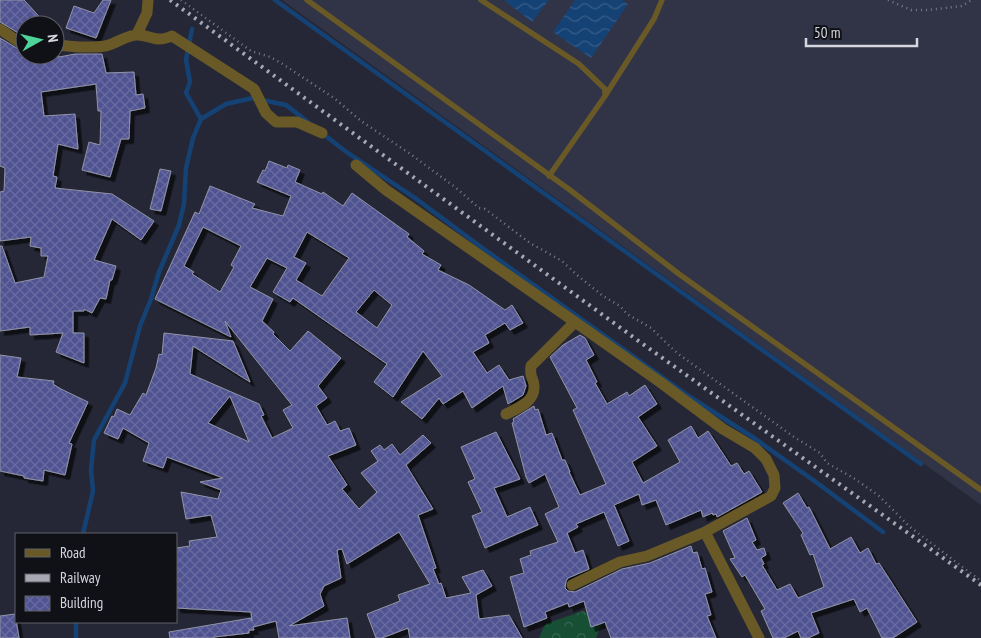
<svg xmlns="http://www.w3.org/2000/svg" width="981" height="638" font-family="'PT Sans Narrow',sans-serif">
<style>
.built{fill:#313346}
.park{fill:url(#park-crowns)}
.water{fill:url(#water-waves)}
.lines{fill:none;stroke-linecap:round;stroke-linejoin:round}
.stream{stroke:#154275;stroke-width:4.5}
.building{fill:url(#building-cross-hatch);stroke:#9295a7;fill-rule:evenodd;filter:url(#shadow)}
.path{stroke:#7b7c89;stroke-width:2.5;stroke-dasharray:1 4;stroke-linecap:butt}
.lane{stroke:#685927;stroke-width:5.5}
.street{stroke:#685927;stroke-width:11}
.rail{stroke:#a7a8b3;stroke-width:4;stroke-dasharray:2.5 5;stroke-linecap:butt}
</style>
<defs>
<pattern id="park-crowns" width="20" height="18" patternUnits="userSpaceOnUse" patternTransform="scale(1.25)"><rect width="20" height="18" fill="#174f34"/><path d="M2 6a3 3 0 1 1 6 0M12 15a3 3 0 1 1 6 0" fill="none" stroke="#386851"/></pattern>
<pattern id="water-waves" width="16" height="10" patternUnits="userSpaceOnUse" patternTransform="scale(1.25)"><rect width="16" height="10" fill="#154275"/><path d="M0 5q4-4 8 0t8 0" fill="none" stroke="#365d88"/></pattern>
<pattern id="building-cross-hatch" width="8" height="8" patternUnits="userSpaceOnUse" patternTransform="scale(1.25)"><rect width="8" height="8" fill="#505391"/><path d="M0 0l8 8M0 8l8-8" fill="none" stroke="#686ba0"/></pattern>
<filter id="shadow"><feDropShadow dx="4.5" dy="4.5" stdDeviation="0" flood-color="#0009"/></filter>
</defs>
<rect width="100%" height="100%" fill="#262736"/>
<path class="built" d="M282,0H981V505Z"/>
<path class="park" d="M583,611L603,621L596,638H539L545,624Z"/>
<path class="water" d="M504,0H549L532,22Z
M575,0H622L628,4L591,58L553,32Z"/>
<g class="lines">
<path class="stream" d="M275,0L921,464
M192,29L186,60L190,82L186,93L201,119
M322,133L345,151L415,198L481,247L687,395L754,438L820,485L883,532
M83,534L93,491L91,470L94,440L125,383L140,326L151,299L159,272L179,225L184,204L186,168L193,138L201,119L226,104L253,98L286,105L308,122
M76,622V638"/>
</g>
<path class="building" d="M0,0H24L47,25H25V37L0,22Z
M103,0H111L96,38L66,28L74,6L94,13Z
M0,38L25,53V55H58L59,57L75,54H102L106,73L134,72L136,95L143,94L145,108L130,111L129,139H121L110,177L82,170L89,142L100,145L101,111H98L96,84L41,92L44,116L75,114L78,149L58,144L53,176L57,177L55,188L112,194L154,221L141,240L112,219L94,260L116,266L112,280H110L106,299L100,298L92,313L84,309V311H73V333H84V363L56,352L63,333L30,335V327L0,331V246H2L15,283L44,277L48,256H41V248L30,246L31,237L0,241V192L4,191L5,168L0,166Z
M269,161L287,168L288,165L300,170L295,182L322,194L323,192L343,206L352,193L409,234L407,237L424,251L422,254L441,265L438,270L469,285L505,310L512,305L523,323L510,330L505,323L485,335L489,343L473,352L487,373L499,365L509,380L523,376L526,386L523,395L508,404L503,386L472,408L463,391L443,404L439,398L422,419L401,402L442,376L423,351L393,397L374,382L387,364L293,298L290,302L273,292L287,268L267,258L250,287L273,299L262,321L274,332L273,334L290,351L308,331L341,358L318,386L327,398L316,406L327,425L335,421L340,431L349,428L356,445L328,456L347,485L342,489L359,509L377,492L361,473L378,461L371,451L380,445L384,450L392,444L400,455L423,435L431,443L406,465L433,509L418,515L436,568L433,569L439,584L441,583L446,598L471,593L462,577L483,570L492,586L476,595L479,619L509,615L522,638H410L408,628L382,638H376L367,614L400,601L398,595L430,584L399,532L347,564L342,549L337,550L341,578L324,586L320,594L324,606L289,626L347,618L350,638H279L276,621L253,627L254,630H249V633L214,637V638H170L169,632L251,618L252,621L251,612L176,608V548L190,546L189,541L217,537L211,515L186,519L181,492L218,499L221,490L200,482L223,478L167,457L163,468L143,461L149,443L123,428L118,439L104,433L112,416L114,417L117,409L130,415L143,393L146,395L156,368L159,354L162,355L164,333L233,341L250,382L193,346L190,374L259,404L264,415L261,416L272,438L293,428L283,410L292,405L225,321L231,337L155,299L195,212L199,214L210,186L255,204L252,208L283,216L291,196L257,182L263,170L265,171ZM203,227L241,246L231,265L234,267L220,292L192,274L194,272L184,266ZM307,232L349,258L322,296L296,280L306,263L294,257ZM374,290L392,305L377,328L356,312ZM230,396L249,442L208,423Z
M160,169L171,171L161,211L150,209Z
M580,335L585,338L594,355L586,360L597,382L595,383L607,404L627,392L629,396L645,385L657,404L638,417L657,446L632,462L643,483L680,462L668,440L691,426L698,438L708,431L731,466L737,463L744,474L749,471L762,492L717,517L716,514L713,515L712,513L703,517L701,510L666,525L656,500L642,505L639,494L614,505L629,541L618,546L604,512L576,524L578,527L567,533L575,553L583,550L589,569L568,578L566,581L565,588L568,591L575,592L622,569L650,563L691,546L693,553L697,552L702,569L705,568L712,592L705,594L711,615L707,616L716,638H611L605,622L591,627L584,601L569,607L568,603L545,612L547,618L524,627L510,577L524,573L520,559L531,555L530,551L558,542L545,514L559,507L545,474L529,483L526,477L512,423L514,422L513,419L534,406L535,410L538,409L546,435L552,433L562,460H565L570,472H569L580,495L606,484L573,410L577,408L550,357L563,345Z
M0,355L21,358L17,377L54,381L53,384L61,389L88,402L69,443L72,444L65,475L44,470L43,481L24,478V476L0,471Z
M496,432L520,479L494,488L507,517L530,507L538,525L485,548L472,516L482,512L468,482L475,479L461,447Z
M798,493L807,508L809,507L830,549L851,537L860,553L868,548L876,564L879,563L917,622L893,638H882L867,608L860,612L854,599L811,613L819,633L808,638H801L798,631L784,638H773L761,611L765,609L745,575L742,577L730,559L735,558L723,531L747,518L756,540L752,542L757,550L764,548L766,555L761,558L764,564L762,565L777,590L790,584L798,598L824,587L813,554L810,555L801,535L803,533L783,503Z
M15,614L19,638H0V616Z"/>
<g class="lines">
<path class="path" d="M181,0L251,51L270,57L281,63L334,98L361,121L409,153L455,187L479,208L485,209L530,243L562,261L577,275L603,296L620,306L627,314L651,328L677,353L794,437L820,453L827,463L855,479L879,496L910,527L981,581
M888,0L911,10H928L962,6L972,0"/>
<path class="lane" d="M307,0L570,190L679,274L981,490
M481,0L579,64L605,89V96
M549,176L605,96L654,19L662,0"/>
<path class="street" d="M0,29L25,46
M137,34L147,13L148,0
M55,45C74,46 86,49 105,46C116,44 128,34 138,35C154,36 155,43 172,36L254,89L266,113L276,122H297L322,133
M356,165L386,190L575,322
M506,414C518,408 535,402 534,386C534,377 529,379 531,366L575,322L660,382L723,429L755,448L766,459L774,475L775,488L771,496L705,532L647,556L620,562L572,585
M705,532L759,638"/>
<path class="rail" d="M170,0L640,342L981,585"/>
</g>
<rect x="15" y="533" width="162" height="90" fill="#101117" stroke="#5f6067"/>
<rect x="25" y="549" width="25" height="8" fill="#685927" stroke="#5f6067"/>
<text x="60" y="558" font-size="15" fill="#d5d6e0">Road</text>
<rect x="25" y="574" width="25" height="8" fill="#a7a8b3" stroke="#5f6067"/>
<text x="60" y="583" font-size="15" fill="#d5d6e0">Railway</text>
<rect x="25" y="596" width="25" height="15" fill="url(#building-cross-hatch)" stroke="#5f6067"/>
<text x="60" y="608" font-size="15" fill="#d5d6e0">Building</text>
<g transform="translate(40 40) rotate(82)"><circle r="24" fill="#101117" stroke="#5f6067"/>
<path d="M0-4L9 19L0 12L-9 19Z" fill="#4ed399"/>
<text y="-8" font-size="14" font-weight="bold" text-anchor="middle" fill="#d5d6e0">N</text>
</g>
<path d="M806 38v8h111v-8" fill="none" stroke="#d5d6e0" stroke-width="2.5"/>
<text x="814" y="38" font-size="15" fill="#d5d6e0" stroke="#101117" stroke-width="4" paint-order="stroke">50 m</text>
</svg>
